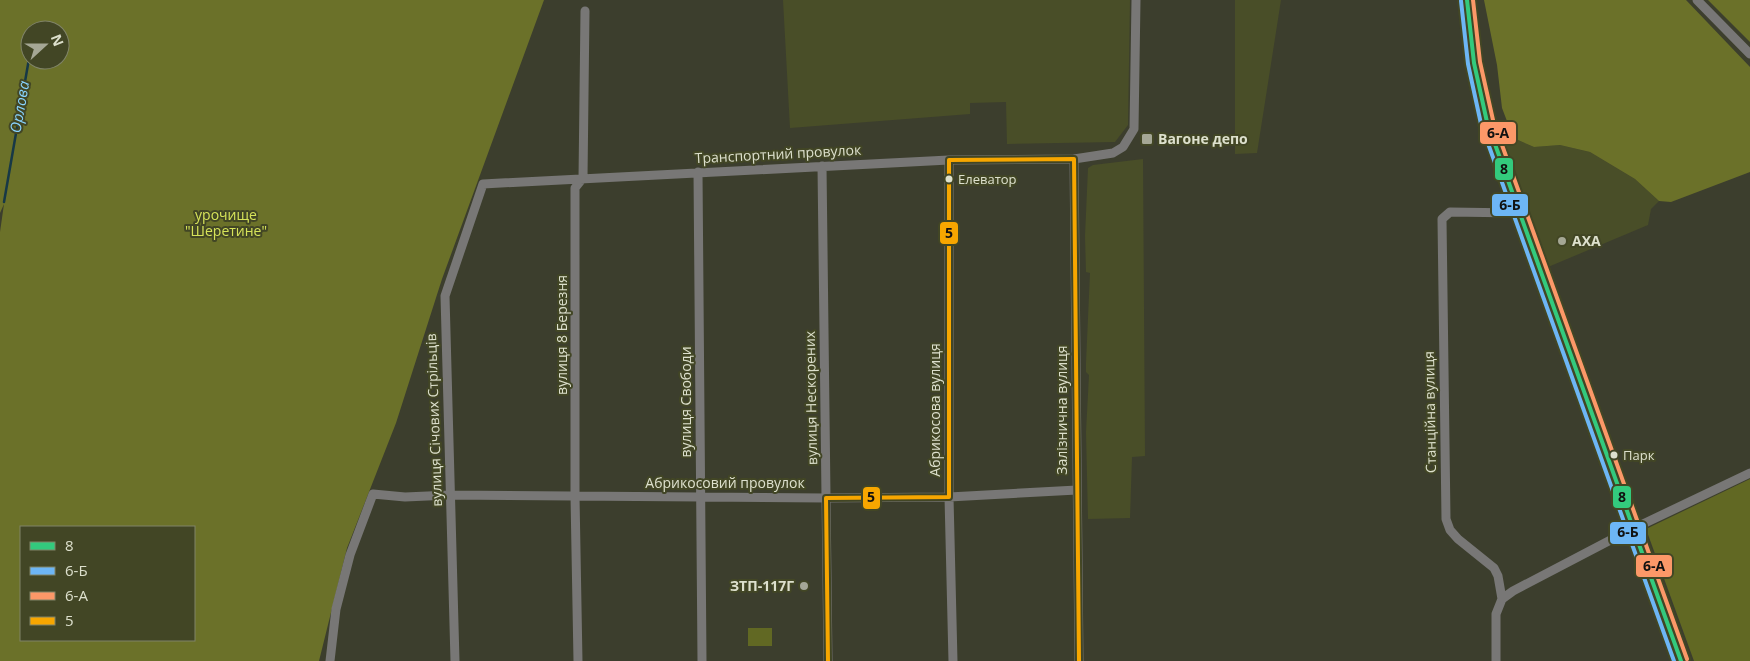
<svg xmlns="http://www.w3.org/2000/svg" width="1750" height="661" font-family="'Open Sans',sans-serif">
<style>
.built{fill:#494e28}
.green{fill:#616823}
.forest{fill:#6b7129;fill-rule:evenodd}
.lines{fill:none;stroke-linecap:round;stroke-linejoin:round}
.stream{stroke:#173846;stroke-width:2.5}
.minor{stroke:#787776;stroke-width:9}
.major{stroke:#777673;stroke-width:11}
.bus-1-casing{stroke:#424625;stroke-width:8}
.bus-2-casing{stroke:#424625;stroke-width:8}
.bus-3-casing{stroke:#424625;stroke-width:8}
.bus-4-casing{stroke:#424625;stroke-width:8}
.bus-1{stroke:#33ca7d;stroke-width:4}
.bus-2{stroke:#6db6f5;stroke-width:4}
.bus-3{stroke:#fc9868;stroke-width:4}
.bus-4{stroke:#f7a600;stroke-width:4}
.poi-dot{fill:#a5a795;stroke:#424625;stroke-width:2}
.bus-dot{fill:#dde0cd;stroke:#424625;stroke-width:2}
.labels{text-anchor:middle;stroke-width:4;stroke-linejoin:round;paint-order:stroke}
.bus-label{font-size:13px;fill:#dde0cd;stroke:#424625;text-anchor:start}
.poi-label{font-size:14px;font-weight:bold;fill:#dde0cd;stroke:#424625;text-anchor:start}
.street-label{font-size:14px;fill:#dde0cd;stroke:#424625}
.park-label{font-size:14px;fill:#d6e359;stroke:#424625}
.water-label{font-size:15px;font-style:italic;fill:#88d3fe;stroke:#424625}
.line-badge{stroke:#424625;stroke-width:2}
.pale-badge-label{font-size:14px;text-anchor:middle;font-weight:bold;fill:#111}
</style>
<rect width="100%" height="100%" fill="#3c3e2d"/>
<path class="built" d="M783,0H1130L1128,125L1115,142L1007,144L1006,102L970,103V114L790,128Z
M1235,0H1281L1257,153L1235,154Z
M1518,140L1534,147L1560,145L1590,152L1635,179L1659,201L1651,209L1648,225L1548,267L1505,144Z
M1143,159L1145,456L1132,457L1130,518L1088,519L1086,432L1089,375L1086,372V363L1090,273L1086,272L1085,236L1088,168L1093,165Z"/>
<path class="green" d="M1750,479V661H1694L1646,529Z
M748,628H772V646H748Z"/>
<path class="forest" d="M0,0H544L442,279L396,423L347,548L319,661H0V232L4,204L0,213ZM30,30H60V60H30ZM21,527H194V640H21Z
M1484,0H1686L1750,67V172L1671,202L1659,201L1635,179L1590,152L1560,145L1534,147L1518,140L1510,129L1502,108L1497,65Z
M1708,0H1750V42Z"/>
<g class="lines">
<path class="stream" d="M4,202L30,53"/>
<path class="minor" d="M1697,0L1750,54
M1074,159L1079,661
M949,160V497L953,661
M822,166L828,661
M698,172L702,661
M1502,599L1513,591L1622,534L1750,473
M330,661L336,609L350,555L373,494L405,497L450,495L826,498L949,497L1077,490
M455,661L445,296L483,184L949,160L1074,159L1113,153L1123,147L1134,129L1136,0
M578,661L575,496V188L583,178L585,11
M1496,661V614L1502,599L1498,576L1494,568L1458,539L1450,530L1446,519L1442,219L1450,212L1518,213"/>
<path class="major" d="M1467,0L1474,63L1487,122L1681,661"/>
<defs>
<path id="bus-1" d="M1467,0L1474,63L1487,122L1681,661"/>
<path id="bus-2" d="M1461,1L1468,64L1481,124L1674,661"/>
<path id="bus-3" d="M1473,0L1480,62L1493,120L1687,659"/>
<path id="bus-4" d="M828,661L826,498L949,497V160L1074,159L1079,661"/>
</defs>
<use href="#bus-1" class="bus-1-casing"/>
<use href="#bus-2" class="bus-2-casing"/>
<use href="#bus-3" class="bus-3-casing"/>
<use href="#bus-4" class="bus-4-casing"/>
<use href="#bus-1" class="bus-1"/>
<use href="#bus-2" class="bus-2"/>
<use href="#bus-3" class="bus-3"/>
<use href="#bus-4" class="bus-4"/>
</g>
<g class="poi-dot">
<rect x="1141" y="133" width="12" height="12" rx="2.5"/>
<circle cx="1562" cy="241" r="5"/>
<circle cx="804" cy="586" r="5"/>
</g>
<g class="bus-dot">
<circle cx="949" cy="179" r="4.5"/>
<circle cx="1614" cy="455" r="4.5"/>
</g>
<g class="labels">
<g class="bus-label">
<text x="958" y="184">Елеватор</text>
<text x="1623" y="460">Парк</text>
</g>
<g class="poi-label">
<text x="1158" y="144">Вагоне депо</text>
<text x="1572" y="246">AXA</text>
<text x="794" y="591" text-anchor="end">ЗТП-117Г</text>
</g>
<g class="street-label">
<text transform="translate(778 154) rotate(-3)" y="5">Транспортний провулок</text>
<text transform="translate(562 335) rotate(-90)" y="5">вулиця 8 Березня</text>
<text transform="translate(811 398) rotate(-91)" y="5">вулиця Нескорених</text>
<text transform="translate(686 402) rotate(-90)" y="5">вулиця Свободи</text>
<text transform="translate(935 410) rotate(-90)" y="5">Абрикосова вулиця</text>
<text transform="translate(1062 410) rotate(-90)" y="5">Залізнична вулиця</text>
<text transform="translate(1430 412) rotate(-91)" y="5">Станційна вулиця</text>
<text transform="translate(434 420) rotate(-92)" y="5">вулиця Січових Стрільців</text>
<text x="725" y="488">Абрикосовий провулок</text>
</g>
<g class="park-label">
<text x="226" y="220">урочище<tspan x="226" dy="16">"Шеретине"</tspan></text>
</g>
<g class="water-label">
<text transform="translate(20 107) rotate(-80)" y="5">Орлова</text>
</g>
</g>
<g class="line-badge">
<rect x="1479" y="121" width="38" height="24" rx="5" fill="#fc9868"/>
<rect x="1494" y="157" width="20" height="24" rx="5" fill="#33ca7d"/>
<rect x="1491" y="193" width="38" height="24" rx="5" fill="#6db6f5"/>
<rect x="939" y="221" width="20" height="24" rx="5" fill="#f7a600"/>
<rect x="1612" y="485" width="20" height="24" rx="5" fill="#33ca7d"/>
<rect x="862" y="486" width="19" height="24" rx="5" fill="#f7a600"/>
<rect x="1609" y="521" width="38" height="24" rx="5" fill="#6db6f5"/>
<rect x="1635" y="554" width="38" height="24" rx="5" fill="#fc9868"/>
</g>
<g class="pale-badge-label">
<text x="1498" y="138">6-А</text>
<text x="1504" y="174">8</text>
<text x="1510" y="210">6-Б</text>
<text x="949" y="238">5</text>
<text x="1622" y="502">8</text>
<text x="871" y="502">5</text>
<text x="1628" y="537">6-Б</text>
<text x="1654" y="571">6-А</text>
</g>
<rect x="20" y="526" width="175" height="115" fill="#424625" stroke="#808468"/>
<rect x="30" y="542" width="25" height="8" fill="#33ca7d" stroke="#808468"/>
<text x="65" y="551" font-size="15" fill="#dde0cd">8</text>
<rect x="30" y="567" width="25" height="8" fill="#6db6f5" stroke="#808468"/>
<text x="65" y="576" font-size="15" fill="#dde0cd">6-Б</text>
<rect x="30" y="592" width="25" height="8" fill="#fc9868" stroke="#808468"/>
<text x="65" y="601" font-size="15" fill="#dde0cd">6-А</text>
<rect x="30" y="617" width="25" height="8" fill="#f7a600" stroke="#808468"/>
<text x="65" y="626" font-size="15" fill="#dde0cd">5</text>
<g transform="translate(45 45) rotate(69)"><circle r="24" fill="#424625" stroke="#808468"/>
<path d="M0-4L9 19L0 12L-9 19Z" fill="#a5a795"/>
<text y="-8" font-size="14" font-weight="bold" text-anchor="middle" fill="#dde0cd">N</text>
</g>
</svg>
